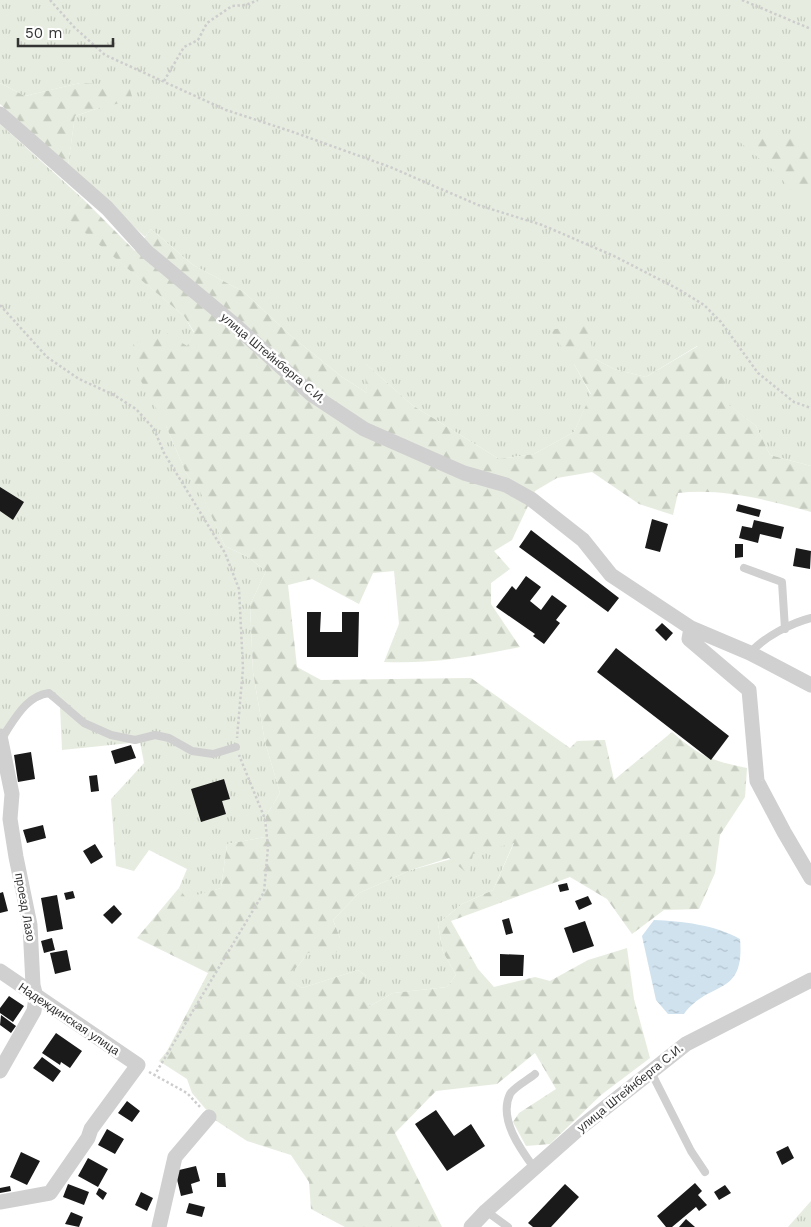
<svg xmlns="http://www.w3.org/2000/svg" width="811" height="1227" font-family="'Work Sans',sans-serif">
<style>
.grass{fill:url(#grass-tufts)}
.forest{fill:url(#forest-firs);fill-rule:evenodd}
.water{fill:url(#water-ripples)}
.building{fill:#1a1a1a}
.lines{fill:none;stroke-linecap:round;stroke-linejoin:round}
.path{stroke:#cdcdcd;stroke-width:2.5;stroke-dasharray:2.5 2.5;stroke-linecap:butt}
.service{stroke:#d0d0d0;stroke-width:8}
.minor{stroke:#d0d0d0;stroke-width:15}
.labels{text-anchor:middle;stroke-width:5;stroke-linejoin:round;paint-order:stroke}
.street-label{font-size:12px;fill:#333;stroke:#fff}
</style>
<defs>
<pattern id="grass-tufts" width="24" height="20" patternUnits="userSpaceOnUse" patternTransform="scale(1.25)"><rect width="24" height="20" fill="#e6ecdf"/><path d="M3 7l-1-3M5 7V3M7 7l1-3M15 17l-1-3M17 17v-4M19 17l1-3" fill="none" stroke="#c6cbc0"/></pattern>
<pattern id="forest-firs" width="22" height="20" patternUnits="userSpaceOnUse" patternTransform="scale(1.25)"><rect width="22" height="20" fill="#e6ecdf"/><path d="M5 1l3.5 6h-7zM16 11l3.5 6h-7z" fill="#c6cbc0"/></pattern>
<pattern id="water-ripples" width="26" height="14" patternUnits="userSpaceOnUse" patternTransform="scale(1.25)"><rect width="26" height="14" fill="#cfe2ee"/><path d="M2 4q2-2 4 0t4 0M15 11q2-2 4 0t4 0" fill="none" stroke="#b2c2cd"/></pattern>
</defs>
<rect width="100%" height="100%" fill="#fff"/>
<path class="grass" d="M0,0H811V466L770,455L756,426L723,401L725,381L697,346L646,377L614,369L595,359L574,364L591,395L574,432L534,454L499,459L412,405L366,364L367,393L342,377L290,335L244,292L193,265L151,229L145,237L68,165L75,116L99,108L80,83L25,96L0,83Z
M0,124L82,198L66,216L184,316L194,333L187,346L166,426L186,473L200,490L225,546L248,557L266,571L250,605L253,672L265,742L280,793L266,816L265,837L227,844L221,888L186,899L179,888L187,869L149,850L134,871L116,866L111,799L144,763L140,742L62,750L60,706L47,697C28,702 14,722 7,740H0Z
M514,842L493,890L462,904L438,924L443,952L456,975L447,987L393,993L370,1006L357,996L366,976L358,970L302,988L284,977L298,966L308,953L340,938L333,920L359,893L411,870Z
M811,1201V1227H788Z"/>
<path class="forest" d="M0,83L25,96L80,83L129,86L133,100L99,108L75,116L68,165L0,104Z
M796,137L811,141V200L798,197L773,170L735,138Z
M82,198L135,251L151,229L193,265L244,292L290,335L342,377L367,393L365,363L412,405L499,459L534,454L574,432L591,394L574,364L550,330L586,324L595,359L614,369L646,377L698,346L712,350L725,381L724,401L756,426L770,455L811,466V512C769,500 722,488 678,493L673,515L639,504L592,472L557,478L535,491L512,540L494,551L510,569L491,583V604L520,647C472,657 433,664 384,662L399,624L394,571L373,573L359,604L312,579L288,585L297,667L321,680L471,678L570,748L577,741L605,740L614,780L672,732C699,756 712,761 747,768L745,797L720,835L715,873L699,909L664,910L632,934L607,899L570,877L451,921L478,969L494,987L535,977L550,981L588,960L627,948L634,999L650,1058L601,1095L550,1144L526,1146L513,1122L519,1113L556,1089L535,1053L497,1084L436,1091L395,1133L442,1227H345L311,1209L309,1182L291,1155L247,1141L215,1120L192,1093L187,1079L159,1061L167,1051L208,973L137,938L179,888L186,898L221,888L227,844L265,837L266,816L280,793L265,742L253,672L250,605L266,571L248,557L225,546L200,491L186,473L166,426L141,381L133,344L165,332L187,346L194,332L184,316L65,216ZM514,843L493,890L462,904L438,924L443,952L456,975L447,987L393,993L370,1006L358,996L366,976L358,970L302,988L285,977L298,966L308,953L341,952L340,938L333,920L359,893L411,870L449,858L469,875L473,854Z"/>
<path class="water" d="M654,920C681,921 716,925 740,939C745,998 710,979 684,1014H668L656,1000L642,936Z"/>
<path class="building" d="M0,487L24,502L13,520L0,511Z
M738,504L761,510L759,517L736,511Z
M652,519L668,524L660,552L645,548Z
M754,520L784,527L781,539L760,534L758,543L739,538L742,526L752,528Z
M531,530L619,598L608,612L519,547Z
M735,544H743V557L735,558Z
M796,548L811,551L810,569L793,566Z
M526,576L541,587L530,601L541,610L552,595L567,606L556,620L560,623L544,644L533,636L535,634L496,607L512,586L516,590Z
M307,612H321L320,632H342V612H359L358,657H307Z
M662,623L673,633L666,641L655,630Z
M616,648L729,736L711,760L597,672Z
M131,745L136,758L115,764L111,751Z
M31,752L35,779L18,782L14,755Z
M97,775L99,791L91,792L89,776Z
M224,779L230,799L222,801L226,814L201,822L191,789Z
M43,825L46,838L27,843L23,830Z
M95,844L103,857L91,864L83,851Z
M567,883L569,890L560,892L558,885Z
M73,891L75,898L66,900L64,893Z
M3,892L8,911L0,913V893Z
M57,895L63,929L47,932L41,898Z
M588,896L592,904L579,910L575,901Z
M114,905L122,914L112,924L103,915Z
M509,918L513,933L506,935L502,920Z
M585,921L594,946L573,953L564,928Z
M52,938L55,950L44,953L41,941Z
M67,950L71,970L55,974L50,953Z
M500,954L524,955L523,976H500Z
M9,996L24,1006L13,1022L0,1013V1008Z
M1,1015L16,1026L11,1033L0,1025Z
M56,1033L82,1051L70,1068L61,1062L60,1065L42,1053Z
M42,1057L61,1071L53,1082L33,1068Z
M127,1101L140,1111L132,1122L118,1113Z
M436,1110L454,1136L471,1124L485,1146L447,1171L415,1124Z
M107,1129L124,1139L115,1154L98,1145Z
M788,1146L794,1158L782,1165L776,1152Z
M21,1152L40,1161L27,1185L10,1177Z
M88,1158L108,1169L98,1187L78,1176Z
M196,1166L200,1181L191,1184L193,1193L181,1196L175,1171Z
M217,1173H225L226,1187H217Z
M695,1183L702,1191L698,1195L707,1205L699,1211L696,1207L672,1227H666L657,1216Z
M68,1184L89,1192L84,1205L63,1197Z
M565,1184L579,1197L551,1227H533L528,1223Z
M725,1185L731,1193L719,1200L714,1192Z
M10,1186L11,1191L0,1193V1188Z
M99,1188L107,1193L103,1200L96,1194Z
M141,1192L153,1198L147,1211L135,1205Z
M189,1203L205,1207L202,1217L186,1213Z
M71,1212L83,1217L79,1227L65,1224Z
M686,1219L695,1227H679Z"/>
<g class="lines">
<path class="path" d="M50,0L74,27L105,55L226,110L293,132L390,167L478,205L542,225L614,256L678,289L704,305L721,322L758,373L794,402L811,408
M742,0L811,29
M164,81L184,47L198,40L207,23L232,6L246,5L258,0
M0,305L47,357L79,379L114,395L136,409L154,429L164,453L225,553L239,589L243,668L237,738
M149,1072L187,1093L201,1108
M154,1076L264,892L268,847L265,819L239,755"/>
<path class="service" d="M744,568L782,582L785,629
M750,653C764,637 791,623 811,618
M1,739C14,721 25,696 49,693L84,723L111,735L135,740L155,735L169,738L192,751L213,754L236,747
M650,1070L691,1151L705,1172
M535,1074C528,1080 514,1087 510,1094C498,1119 521,1150 535,1169
M486,1211L508,1227"/>
<path class="minor" d="M0,114L107,208L147,252L235,325L311,394L364,429L464,473L506,485L531,499L583,540L611,575L691,628L750,653L811,685
M691,628L689,639L749,690L757,781L784,832L811,878
M0,736L12,794L10,819L16,857L30,925L33,985L36,997L34,1011L0,1071
M0,971L138,1065L91,1129L88,1138L50,1193L0,1202
M159,1227L175,1157L209,1117
M471,1227L486,1211L581,1127L686,1044L811,980"/>
</g>
<g class="labels">
<g class="street-label">
<text transform="translate(273 358) rotate(40)" y="4">улица Штейнберга С.И.</text>
<text transform="translate(25 907) rotate(80)" y="4">проезд Лазо</text>
<text transform="translate(69 1019) rotate(34)" y="4">Надеждинская улица</text>
<text transform="translate(630 1088) rotate(-39)" y="4">улица Штейнберга С.И.</text>
</g>
</g>
<path d="M18 38v8h95v-8" fill="none" stroke="#333333" stroke-width="2.5"/>
<text x="25" y="38" font-size="15" fill="#333333" stroke="#ffffff" stroke-width="4" paint-order="stroke">50 m</text>
</svg>
